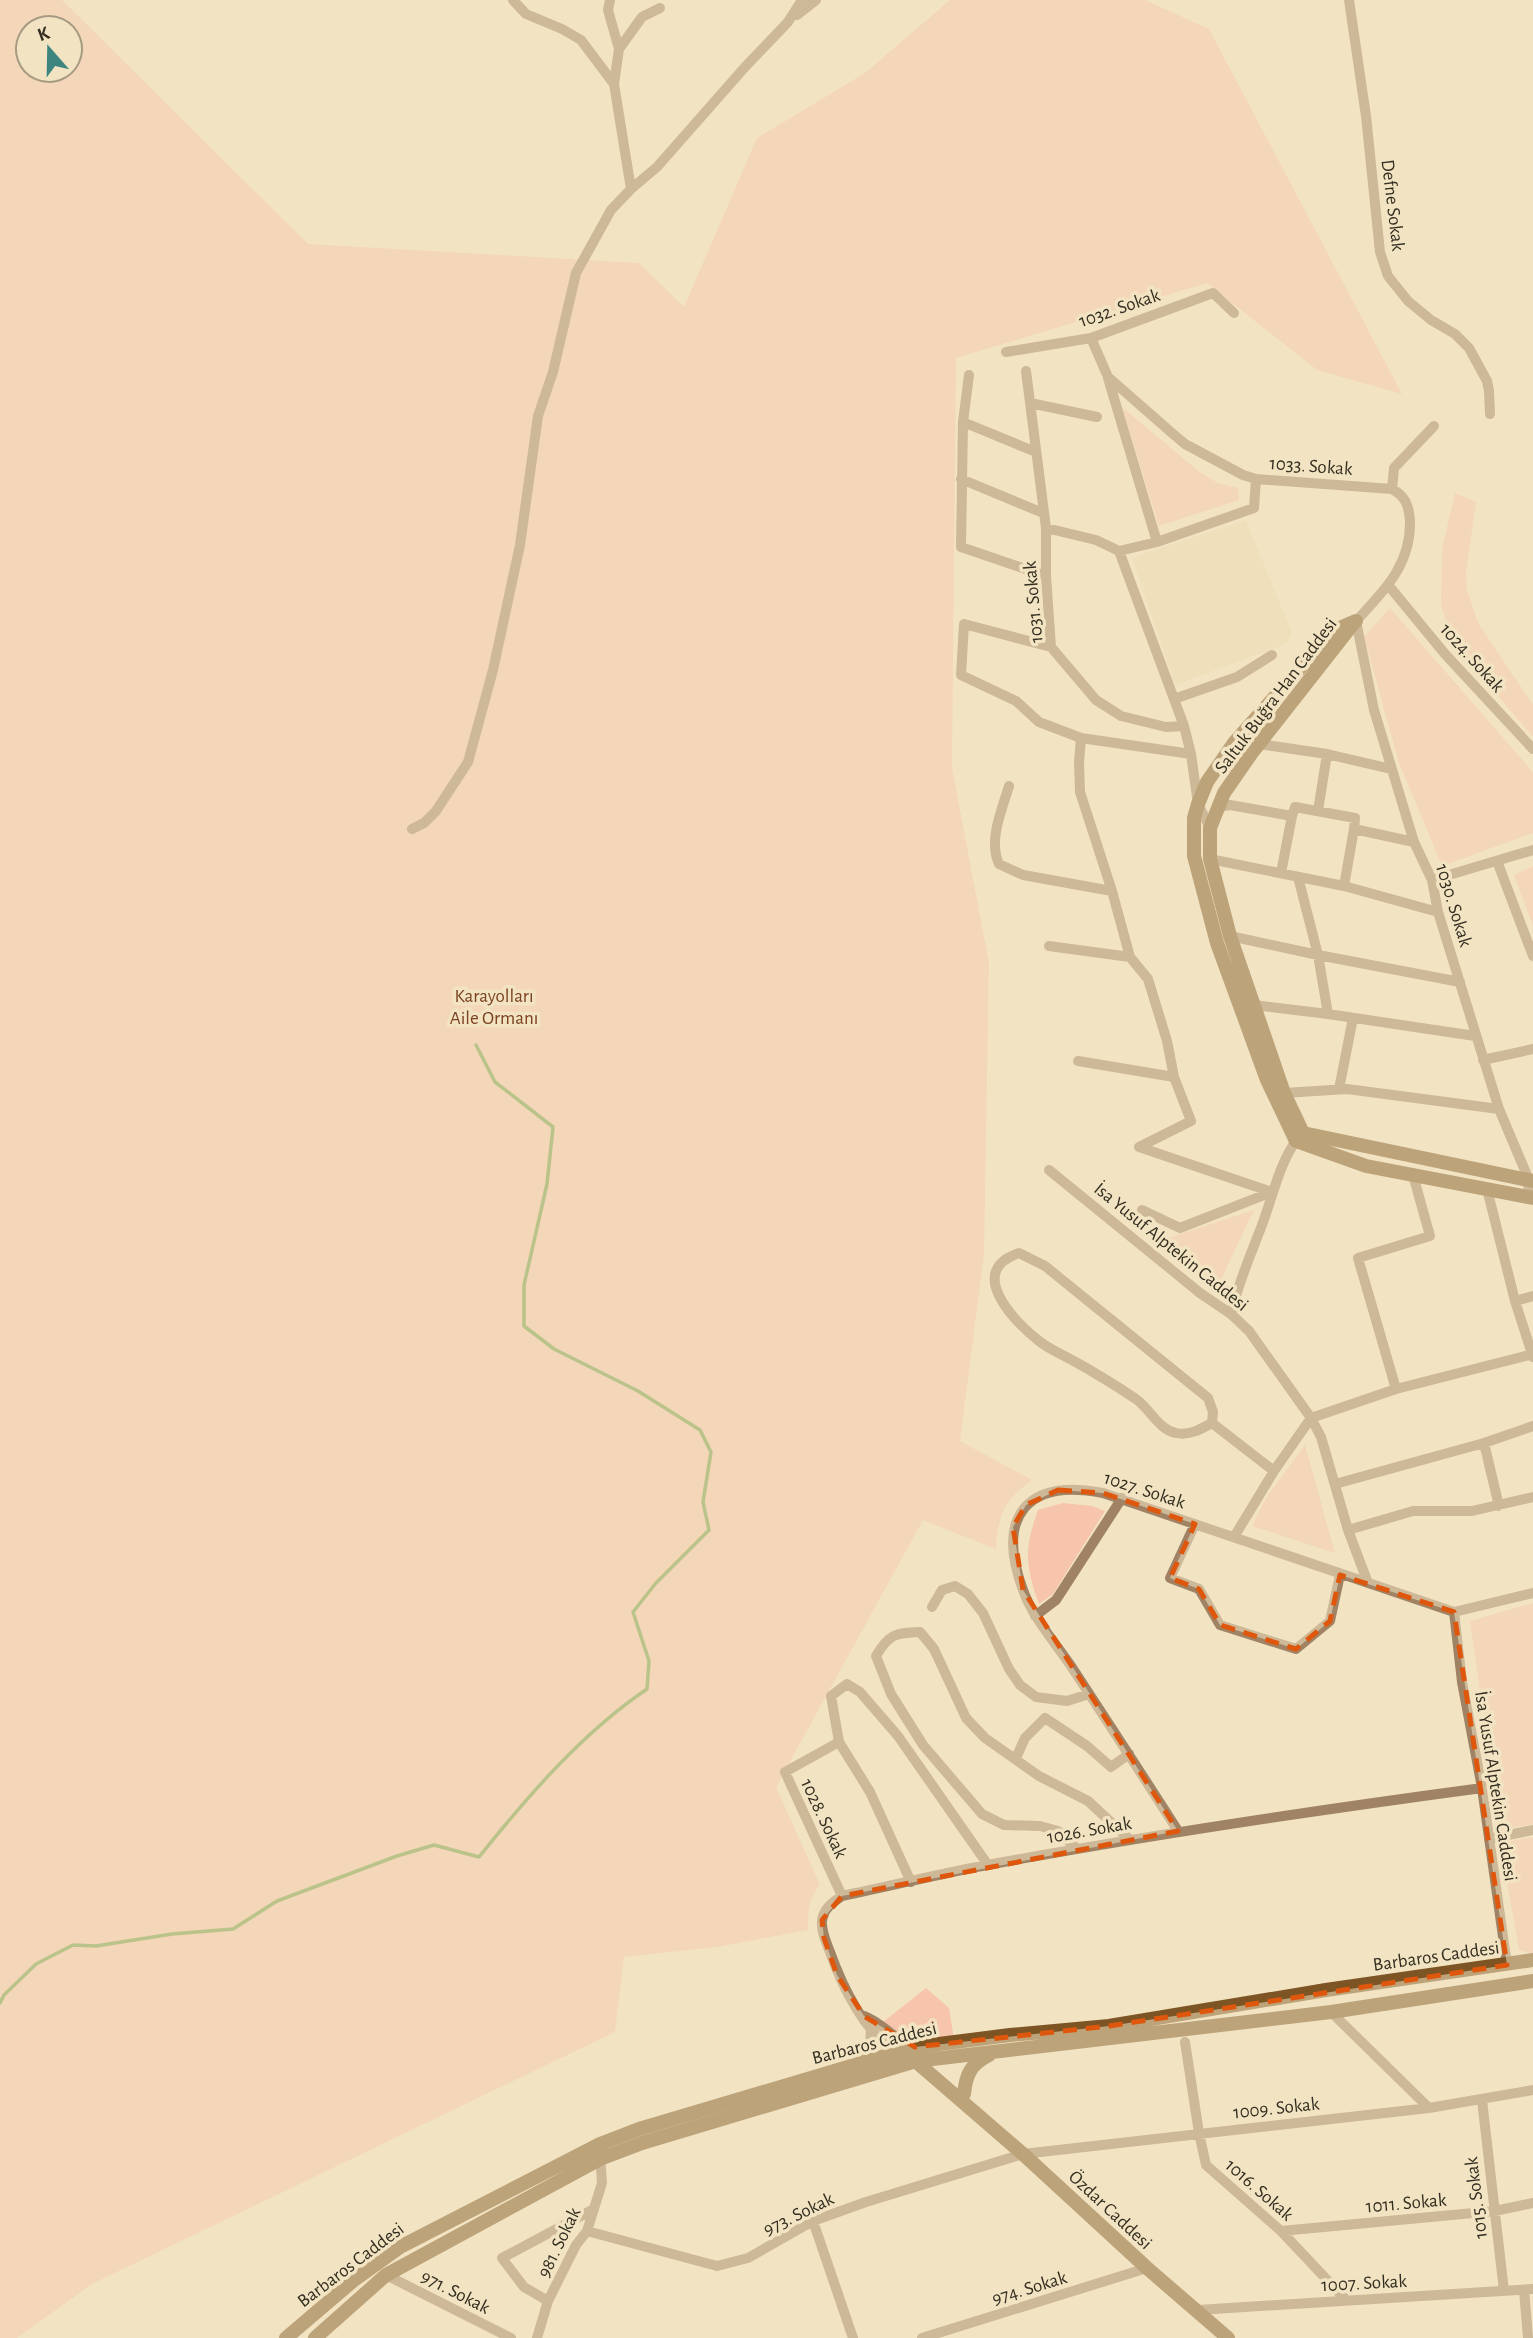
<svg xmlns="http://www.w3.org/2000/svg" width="1533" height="2338" font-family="'Alegreya Sans',sans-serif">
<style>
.built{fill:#ecdbb2}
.green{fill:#f7c5ac;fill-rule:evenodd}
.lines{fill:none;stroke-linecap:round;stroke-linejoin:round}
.stream{stroke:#779c44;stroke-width:3.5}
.street{stroke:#a08365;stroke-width:10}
.secondary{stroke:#7d5423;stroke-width:14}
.marked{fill:none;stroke:#df570d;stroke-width:5;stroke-dasharray:14 9;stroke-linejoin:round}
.labels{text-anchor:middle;stroke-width:7;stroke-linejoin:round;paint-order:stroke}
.street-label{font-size:19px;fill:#332e21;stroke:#f2e4c2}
.park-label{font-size:19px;fill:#7b4120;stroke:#f2e4c2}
</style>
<rect width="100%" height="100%" fill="#f2e4c2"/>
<path class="built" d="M1246,520L1292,633L1286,644L1175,685L1133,561L1136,556Z"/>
<path class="green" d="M0,0H62L308,244L639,263L684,307L757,138L865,73L950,0H1145L1209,29L1402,394L1317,370L1207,283L956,358L952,768L989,963L984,1254L960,1441L1032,1480C1003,1502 999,1512 996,1549L923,1520L776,1787L820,1885C808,1898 808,1913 808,1930L717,1947L624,1957L615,2032L92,2284L17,2338H0ZM28,28H70V70H28Z
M1122,407L1201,473L1218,483L1238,488L1239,500L1159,526Z
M1455,493L1476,502L1466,573L1467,590L1478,623L1533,705V737L1453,644L1441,605L1442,549Z
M1390,608L1533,772V833L1442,866L1399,763L1364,637Z
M1533,866V926L1514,875Z
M1254,1210L1216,1290L1159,1241Z
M1305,1445L1335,1553L1252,1526L1266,1498Z
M1063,1503L1092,1506L1105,1511L1053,1594L1039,1604C1025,1565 1024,1549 1038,1510Z
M1533,1603V1824L1500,1830L1470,1621Z
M1533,1837V1954L1519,1950L1500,1843Z
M926,1988L949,2008L954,2039L909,2045L883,2022Z"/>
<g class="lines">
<path class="stream" d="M0,2003L4,1995L36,1964L73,1945L96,1946L172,1934L233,1929L277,1901L397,1856L434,1845L479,1857C528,1796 582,1733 647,1689L649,1661L633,1612L656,1583L709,1530L703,1502L711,1452L700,1430L638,1391L554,1349L524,1326V1285L547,1184L553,1127L495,1082L476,1045"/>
<path class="street" d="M513,0L526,14L562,29L581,40L614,84L631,189
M610,0L608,10L619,49L614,84
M1349,0L1366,116L1380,252L1388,276L1408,301L1431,320L1455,334L1469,348L1487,381L1489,391L1490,414
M797,15L816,0
M619,49L642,17L660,8
M1091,338L1108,377L1172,433L1185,444L1243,475L1256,479L1392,489C1405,496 1409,505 1410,521C1411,565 1384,591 1356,621L1374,710L1414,842L1432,880L1438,912L1499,1109L1529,1180L1528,1197
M1006,352L1091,338L1213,293L1234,313
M1026,371L1046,528V576L1051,647L1096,700L1121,716L1166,727L1184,726
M969,375L963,422L961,547L1046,576
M1108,378L1157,542
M1030,403L1097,417
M963,422L1036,452
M961,479L1043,513
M1392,489L1394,468L1434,426
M1046,528L1096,540L1119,551L1157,542L1254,508L1256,479
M1119,551L1184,726L1191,754L1198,804L1210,828
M1389,586L1445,654L1533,749
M1051,647L964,624L961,675L1016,701L1039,722L1081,738
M1174,699L1237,677L1272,655
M1259,744L1327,754L1391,769
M1009,786C1002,810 988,840 999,864L1023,875L1112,891
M1218,807L1230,805L1292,816L1295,807L1355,818L1354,829L1414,842
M1318,811L1327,754
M412,829L424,823L436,811L468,762L493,670L520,545L538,416L553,372L576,273L611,210L631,189L657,167L745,67L788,22L802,0
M1210,859L1344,886L1438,912
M1497,861L1533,956
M1281,873L1292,816
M1298,877L1318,955L1460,982
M1432,880L1533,850
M1344,886L1354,829
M1230,936L1318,955L1328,1014L1475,1036
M1049,946L1130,957
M1254,1005L1328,1014
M1483,1060L1533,1049
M1078,1061L1174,1077
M1339,1089L1353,1018
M1284,1093L1347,1089L1499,1109
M1139,1147L1191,1121L1174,1077L1167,1041L1148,979L1130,957L1112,891L1080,792L1079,762L1081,738L1191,754
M1139,1147L1272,1192
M1049,1170L1200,1293L1231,1314L1249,1331L1311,1418L1321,1437L1348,1530L1368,1583
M1487,1189L1515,1301L1533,1357
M1142,1210L1180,1228L1272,1192
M1019,1253L1045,1266L1208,1398L1213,1412L1212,1423C1201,1429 1189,1436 1176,1433C1159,1430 1150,1409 1136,1399C1115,1385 1094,1372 1072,1360C1061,1354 1049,1349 1039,1341C1014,1321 965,1271 1019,1253Z
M1515,1301L1533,1296
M1231,1314C1238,1283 1251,1254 1262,1225C1273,1196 1279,1163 1298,1138
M1396,1389L1358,1258L1430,1236L1413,1175
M1212,1423L1274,1471
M1484,1443L1499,1506
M1335,1484L1484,1443L1533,1426
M1195,1524L1170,1578L1199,1589L1220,1625L1296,1649L1330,1621L1340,1575
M1348,1530L1413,1511H1472L1533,1497
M1234,1537L1274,1471L1311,1418L1396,1389L1533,1354
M932,1607L942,1590L955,1586L968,1594L983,1613L1009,1669L1020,1685L1036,1697L1067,1701L1089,1694
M1454,1612L1462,1682L1482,1788L1507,1965
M1035,1616L1056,1600L1122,1498
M839,1742L785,1772L842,1896
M1016,1758L1025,1738L1045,1718L1087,1746L1111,1767L1129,1754
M1178,1831C1143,1776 1107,1721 1071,1666C1054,1641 1033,1618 1023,1590C996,1517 1026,1478 1103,1493L1454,1612L1533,1593
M1489,1839L1533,1830
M1077,1849L1058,1831L1040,1826L1004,1825L982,1814L923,1745L891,1694L876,1656C889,1634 895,1633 920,1632L934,1649L966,1718L985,1738L1039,1776L1088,1801L1129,1839
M911,1882L870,1792L839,1742L831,1696L847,1684L860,1692L898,1736L988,1865
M1331,2012L1429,2108
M864,2016C882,2022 894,2040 913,2047
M1185,2042L1199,2133L1206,2165L1281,2231L1346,2300
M899,2052C866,2038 841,1983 830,1952C826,1942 821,1931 822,1921C823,1909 833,1902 842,1896C892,1886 942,1873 993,1864C1155,1834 1318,1810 1482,1788
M857,2062L870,2047L871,2029
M1482,2100L1504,2291
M813,2221L853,2338
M587,2231L717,2266L748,2258L813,2221L866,2202L1023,2154L1429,2108L1533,2090
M1281,2231L1495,2211L1533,2203
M386,2275L511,2338
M1524,2290L1528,2338
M548,2301L524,2287L502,2258L594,2209
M1198,2310L1533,2289
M537,2338L548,2301L576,2245L587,2231L602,2183L600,2154
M922,2338L1147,2268"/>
<path class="secondary" d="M1356,621L1333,631L1234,743L1207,782L1198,804L1194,818V856L1217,943L1267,1080L1296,1141L1366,1166L1533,1198
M1353,624L1251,754L1224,793L1210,828V859L1230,936L1284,1093L1303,1133L1533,1181
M913,2059L1023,2154L1147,2268L1228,2338
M964,2094C966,2074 971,2064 989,2055
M286,2338L354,2280L400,2247L600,2144L639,2129L915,2047L1010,2035L1109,2026L1326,1990L1533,1960
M315,2338L386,2275L600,2159L642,2143L916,2061L1331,2012L1533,1981"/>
</g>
<path d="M0 0H1533V2338H0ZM1058,1490L1103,1493L1195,1524L1170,1578L1199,1589L1220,1625L1296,1649L1330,1621L1340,1575L1454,1612L1507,1965L1109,2026L915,2047L864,2016L837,1975L824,1938L822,1920L842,1896L1178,1831L1023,1590L1013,1527L1026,1505Z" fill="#f2e4c2" fill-opacity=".55" fill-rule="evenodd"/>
<path class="marked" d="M1058,1490L1103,1493L1195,1524L1170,1578L1199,1589L1220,1625L1296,1649L1330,1621L1340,1575L1454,1612L1507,1965L1109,2026L915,2047L864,2016L837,1975L824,1938L822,1920L842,1896L1178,1831L1023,1590L1013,1527L1026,1505Z"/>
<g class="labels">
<g class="street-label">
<text transform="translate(1394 205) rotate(83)" y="7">Defne Sokak</text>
<text transform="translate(1119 307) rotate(-19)" y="7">1032. Sokak</text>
<text transform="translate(1311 465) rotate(4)" y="7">1033. Sokak</text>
<text transform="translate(1032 602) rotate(-95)" y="7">1031. Sokak</text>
<text transform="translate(1473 657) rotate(48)" y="7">1024. Sokak</text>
<text transform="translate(1275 695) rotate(-53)" y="7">Saltuk Buğra Han Caddesi</text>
<text transform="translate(1455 905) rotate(73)" y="7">1030. Sokak</text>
<text transform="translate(1172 1246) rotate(39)" y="7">İsa Yusuf Alptekin Caddesi</text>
<text transform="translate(1145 1489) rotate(18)" y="7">1027. Sokak</text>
<text transform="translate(1497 1786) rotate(81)" y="7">İsa Yusuf Alptekin Caddesi</text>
<text transform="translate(825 1818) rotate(65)" y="7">1028. Sokak</text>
<text transform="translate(1089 1829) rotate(-10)" y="7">1026. Sokak</text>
<text transform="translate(1436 1955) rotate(-8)" y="7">Barbaros Caddesi</text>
<text transform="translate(874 2042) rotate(-14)" y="7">Barbaros Caddesi</text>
<text transform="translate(1276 2107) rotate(-6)" y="7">1009. Sokak</text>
<text transform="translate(1260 2189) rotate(41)" y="7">1016. Sokak</text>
<text transform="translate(1475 2198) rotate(-97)" y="7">1015. Sokak</text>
<text transform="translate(1406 2202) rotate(-5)" y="7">1011. Sokak</text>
<text transform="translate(1111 2209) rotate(43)" y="7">Özdar Caddesi</text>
<text transform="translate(798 2213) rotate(-26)" y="7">973. Sokak</text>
<text transform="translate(558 2242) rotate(-64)" y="7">981. Sokak</text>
<text transform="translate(350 2264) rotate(-37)" y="7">Barbaros Caddesi</text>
<text transform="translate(1364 2282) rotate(-3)" y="7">1007. Sokak</text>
<text transform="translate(1029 2287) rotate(-17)" y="7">974. Sokak</text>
<text transform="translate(456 2291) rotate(27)" y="7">971. Sokak</text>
</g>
<g class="park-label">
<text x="494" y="1002">Karayolları<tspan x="494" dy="22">Aile Ormanı</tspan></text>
</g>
</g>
<g transform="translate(49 49) rotate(340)"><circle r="33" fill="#f2e4c2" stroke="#a69b82" stroke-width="2"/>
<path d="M0-5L12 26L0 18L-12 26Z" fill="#3e8580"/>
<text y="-10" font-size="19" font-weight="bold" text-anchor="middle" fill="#332e21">K</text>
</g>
</svg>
